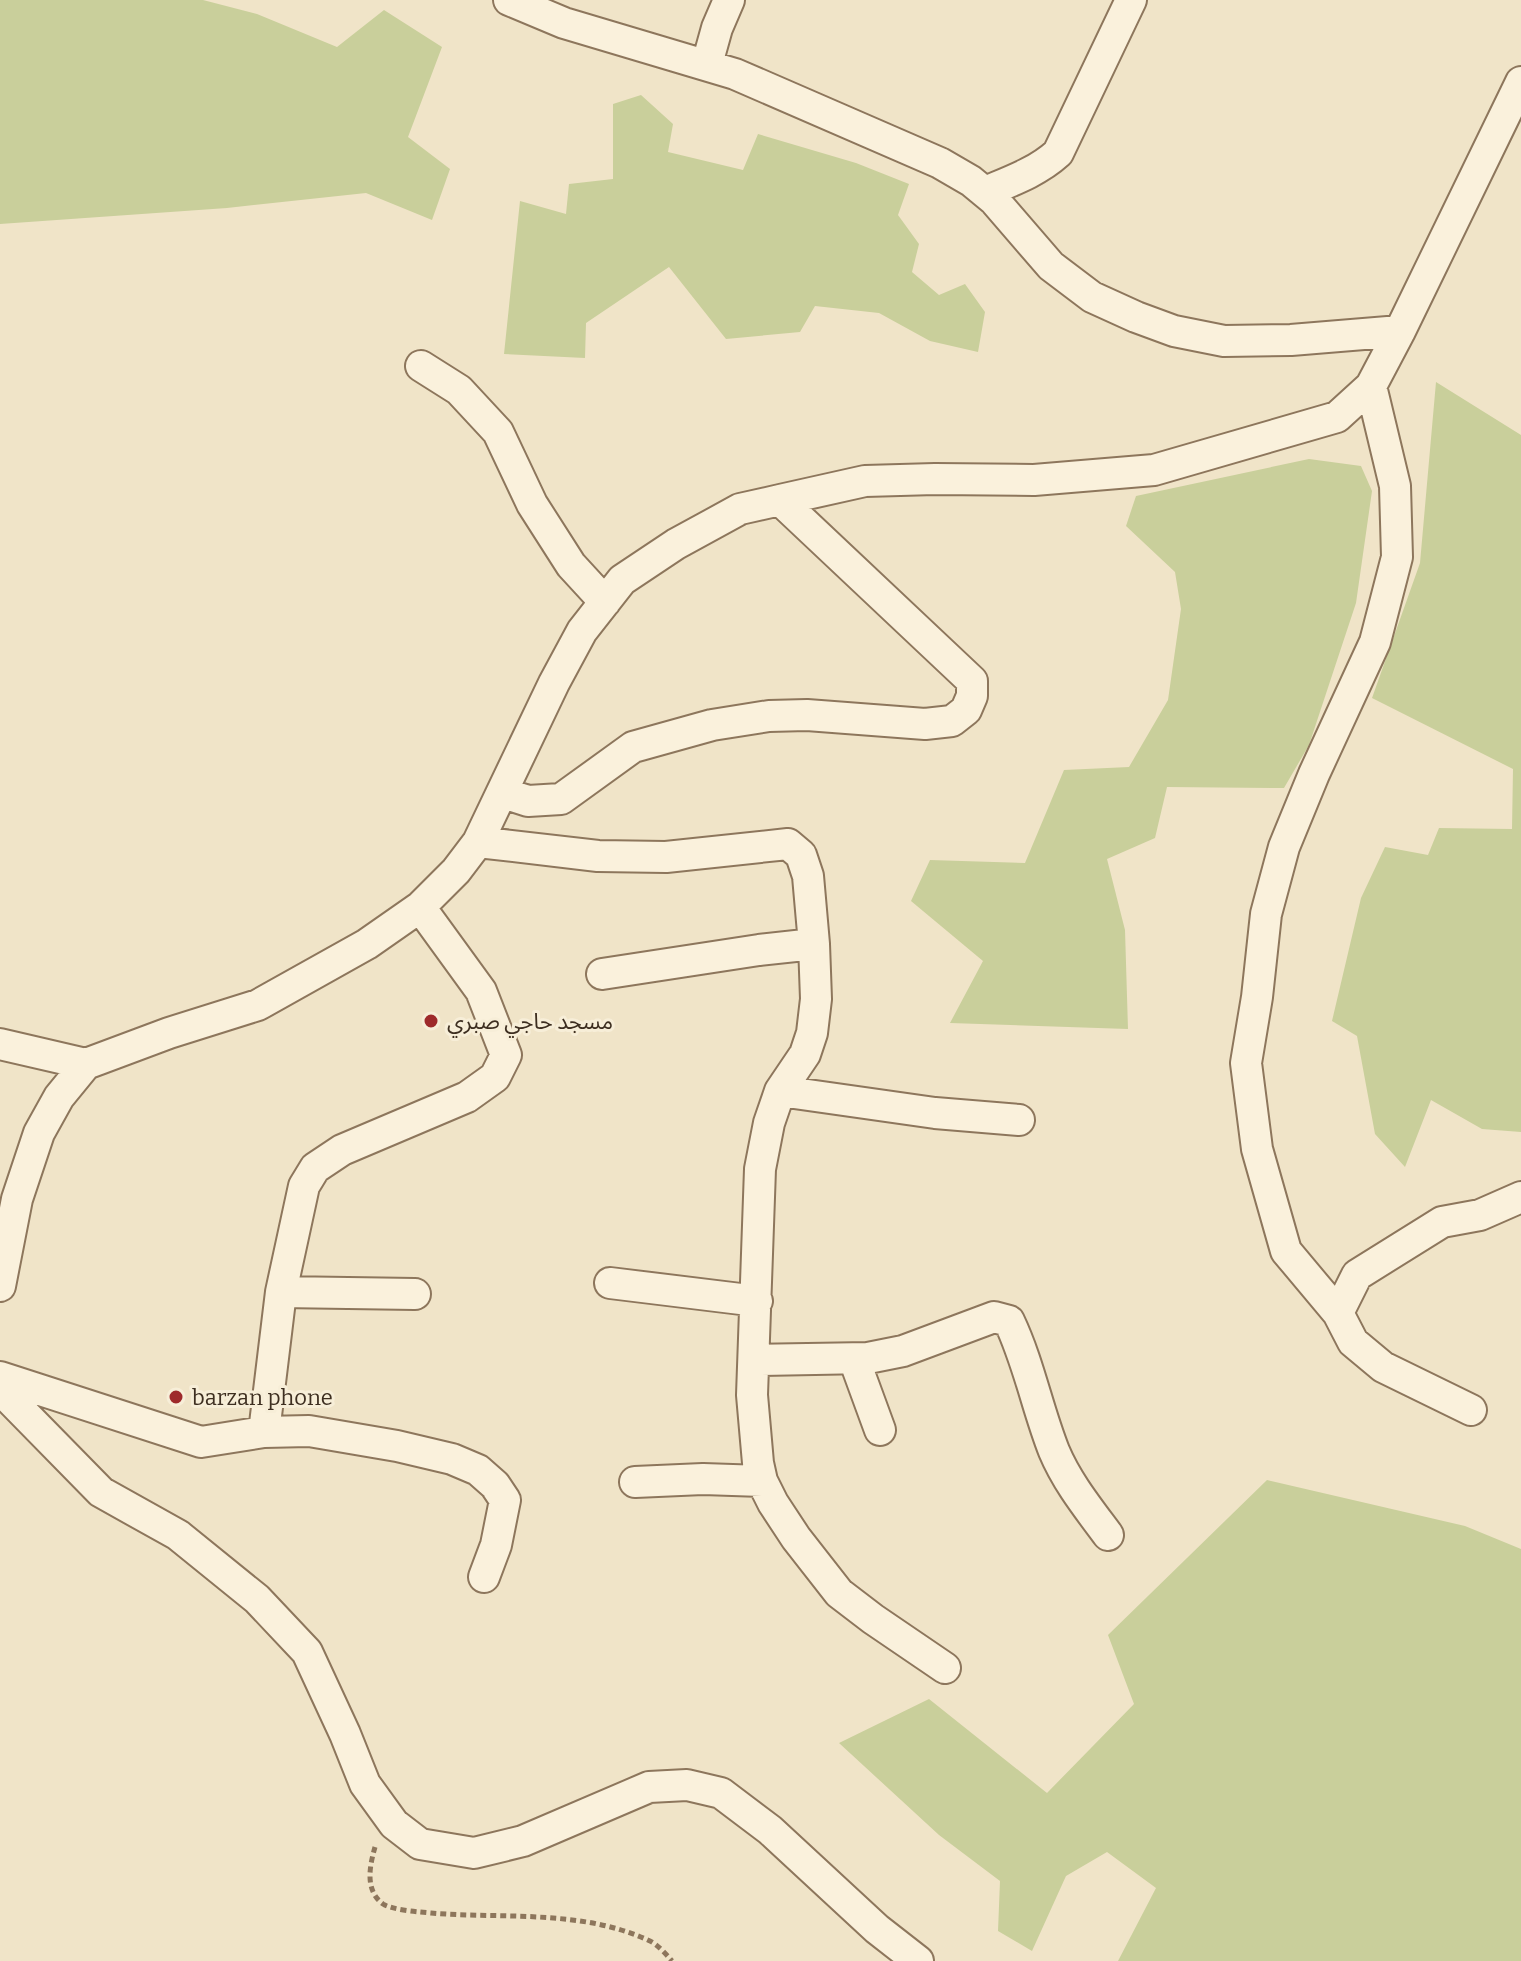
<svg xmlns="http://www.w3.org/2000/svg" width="1521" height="1961" font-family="Bitter,'Noto Sans Arabic',serif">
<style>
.green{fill:#c9cf9b}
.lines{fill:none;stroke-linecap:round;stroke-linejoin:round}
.street-casing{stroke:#8d765c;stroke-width:34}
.path{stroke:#8d765c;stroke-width:5;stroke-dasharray:6 4;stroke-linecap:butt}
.street{stroke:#faf1dc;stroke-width:30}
.poi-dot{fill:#9e2a2b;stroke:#f7eed8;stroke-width:3}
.labels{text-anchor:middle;stroke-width:6;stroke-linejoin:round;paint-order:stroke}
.poi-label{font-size:22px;fill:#3d2e20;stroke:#f7eed8;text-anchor:start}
</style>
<rect width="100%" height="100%" fill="#f0e4c8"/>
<path class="green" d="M0,0H203L257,14L337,47L384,10L442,47L408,137L450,169L432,220L366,193L227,208L0,224Z
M641,95L673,124L668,152L743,170L758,134L856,163L909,184L898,215L919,244L912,272L939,295L965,284L985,312L978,352L930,341L879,313L815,306L800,332L726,339L669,267L586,323L585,358L504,354L520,201L566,214L569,184L613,179V104Z
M1436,382L1521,435V1132L1482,1129L1431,1100L1405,1167L1375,1134L1357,1036L1332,1021L1361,898L1385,847L1428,855L1439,828L1512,829L1513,769L1372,698L1420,563Z
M1309,459L1361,466L1372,491L1356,603L1309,745L1284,788L1167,787L1155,838L1107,859L1125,930L1128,1029L950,1023L983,961L911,901L930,860L1025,863L1064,770L1129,767L1168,700L1181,609L1175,572L1126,526L1136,496Z
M1267,1480L1465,1526L1521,1549V1961H1118L1156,1888L1107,1852L1066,1876L1032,1951L998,1931L1000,1881L939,1835L839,1743L929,1699L1047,1793L1134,1704L1108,1635Z"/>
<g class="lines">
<defs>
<path id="street" d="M509,0L564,23L735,74L940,163L971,181L994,200L1051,266L1092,297L1136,317L1174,331L1224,341L1291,340L1400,331
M707,64L717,28L729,0
M985,192C1011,181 1037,172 1058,153L1131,0
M421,366L459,390L498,432L532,504L571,565L605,602
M1371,386L1395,486L1397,557L1375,642L1314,774L1284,847L1266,914L1257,997L1246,1063L1257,1149L1286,1251L1338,1313L1357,1275L1442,1222L1480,1215L1521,1197
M503,793L528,801L561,799L633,747L712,725L769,716L807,715L925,724L952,721L966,710L972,696V681L780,500
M478,842L598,856L666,857L788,844L801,855L808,876L814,944L816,999L812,1033L805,1054L780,1091L769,1123L760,1169L752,1395L758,1463L762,1481L773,1503L796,1538L839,1593L873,1619L945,1668
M602,974L759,950L814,944
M0,1044L86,1064
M780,1091L935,1113L1019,1120
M610,1283L757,1301
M0,1286L17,1199L39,1133L59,1097L86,1064L169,1033L258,1005L367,944L420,907L456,871L478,842L554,683L582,631L622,580L676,544L740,509L780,500L865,481L935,479L1034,480L1154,470L1337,417L1371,386L1400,331L1521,82
M281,1292L415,1294
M1338,1313L1353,1342L1383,1367L1471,1410
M854,1359L880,1430
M755,1360L868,1358L903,1351L994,1317L1009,1321C1029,1363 1037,1408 1054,1451C1067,1482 1088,1508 1108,1535
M0,1377L201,1442L264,1432L309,1431L397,1446L452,1459L478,1470L495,1485L505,1500L496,1545L484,1577
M0,1389L101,1492L178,1535L257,1599L307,1652L345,1734L365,1784L394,1824L420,1844L474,1853L523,1841L649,1787L687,1785L721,1793L770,1830L877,1929L918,1961
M264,1432L281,1292L304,1186L315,1168L342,1150L467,1097L495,1077L506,1055L481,991L420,907
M635,1482L703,1479L762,1481"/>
</defs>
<use href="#street" class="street-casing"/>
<path class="path" d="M375,1847C370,1865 364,1890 383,1904C392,1910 420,1912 431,1913C504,1919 582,1909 650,1941C658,1945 666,1954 672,1961"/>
<use href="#street" class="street"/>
</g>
<g class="poi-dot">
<circle cx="431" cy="1021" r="8"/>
<circle cx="176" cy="1397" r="8"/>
</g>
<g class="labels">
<g class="poi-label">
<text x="447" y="1029">مسجد حاجي صبري</text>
<text x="192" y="1405">barzan phone</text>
</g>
</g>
</svg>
